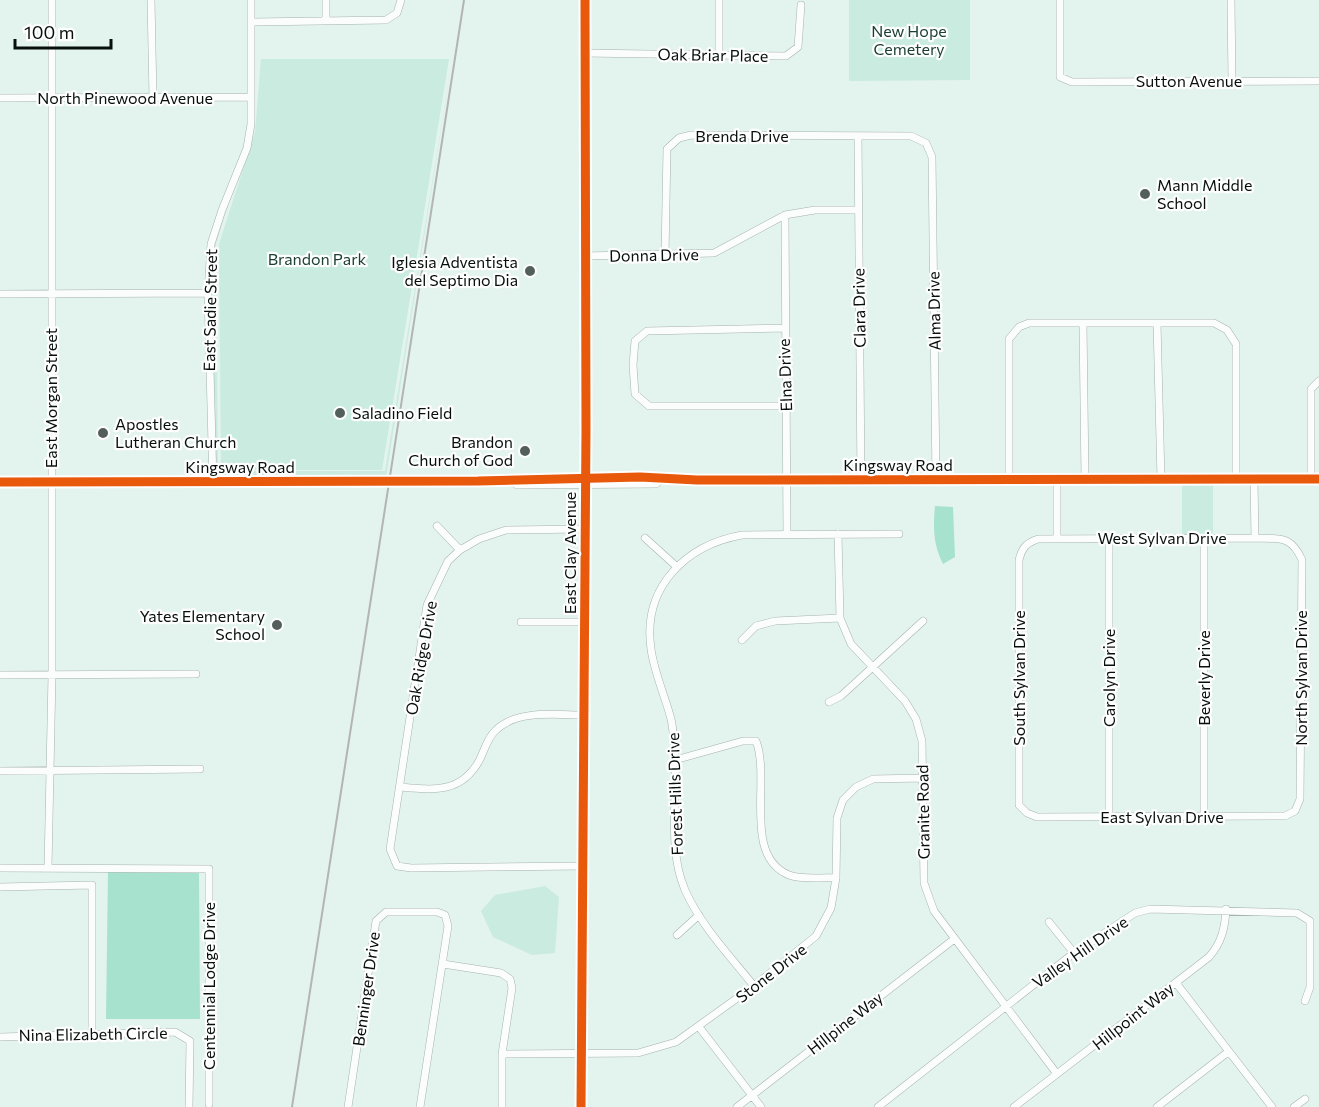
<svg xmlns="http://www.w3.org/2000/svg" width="1319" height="1107" font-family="Commissioner,sans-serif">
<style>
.green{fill:#caebdf}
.water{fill:#a7e2ce}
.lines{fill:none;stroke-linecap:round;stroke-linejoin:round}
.street-casing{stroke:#a6b2ae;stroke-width:8}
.secondary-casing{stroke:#a6b2ae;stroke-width:10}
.street{stroke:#fbfdfc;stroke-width:7}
.secondary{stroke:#fbfdfc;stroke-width:9}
.rail{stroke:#b2b5b4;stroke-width:2}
.cycleway-casing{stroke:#fefefe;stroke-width:13}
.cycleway{stroke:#e8590c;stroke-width:9}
.poi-dot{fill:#535f5b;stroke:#fefefe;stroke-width:2}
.labels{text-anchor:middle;stroke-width:4.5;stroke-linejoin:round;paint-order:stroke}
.park-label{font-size:16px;fill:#1c4035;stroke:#fefefe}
.street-label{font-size:16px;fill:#060f0c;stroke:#fefefe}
.poi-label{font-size:16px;fill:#060f0c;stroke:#fefefe;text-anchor:start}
</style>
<rect width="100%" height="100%" fill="#e3f3ed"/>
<path class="green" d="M849,0H970V80L849,81Z
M261,59H449L382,470H221L219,244L255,132Z
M452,61L386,477L216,479L211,293L215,244L230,199L216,244L218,471H385Z
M1182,483L1213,484V534L1182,535Z
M545,886L559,897L555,953L532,955L493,937L481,911L495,895Z"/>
<path class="water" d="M935,506L953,507L955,557L943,564C933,544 933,527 935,506Z
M108,871L199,872L200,1019H106Z"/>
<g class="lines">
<defs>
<path id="street" d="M151,0L153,97
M1060,0V77L1072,82L1319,81
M1231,0L1232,81
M326,21V0
M251,22L386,20L397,13L401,0
M584,53L786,56L798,47L801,5
M719,55V0
M0,98L250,97
M858,136L861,480
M785,215L787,534
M665,255L667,149L679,138L691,135L911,136L926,143L932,157L936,480
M584,256L714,253L785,215L815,210H858
M0,294L208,293
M1083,323L1085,479
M1157,323L1161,479
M784,328L647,331L635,341L633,365L635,394L649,406H787
M1009,479V339L1019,327L1029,323H1214L1227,330L1236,344V479
M1057,479V539
M1254,479L1255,538
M1311,479V389L1319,381
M213,483L208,293L211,244L222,210L247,148L251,124V0
M437,526L460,550
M838,534L840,618L851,644L905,701L916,719L922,741L924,883L934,911L1057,1074
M645,538L676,566
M1255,538C1280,539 1291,535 1302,560L1300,799L1295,811L1285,816L1037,817L1027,813L1019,805V560C1022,548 1026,543 1038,539Z
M521,622H585
M742,640L756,626L775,621L840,618
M0,675L196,674
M829,702L841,696L923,621
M675,760L743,741H756C771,779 742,856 789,875C802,880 822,877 836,878
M0,771L200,769
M400,787C433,790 462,794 480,759C484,751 488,737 495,731C516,709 557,715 584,715
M1109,817V538
M1204,817V538
M583,866L411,868L397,866L390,849L427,605L448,561L460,550L479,539L506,530L585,529
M0,868L209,869V1104
M48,868L52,675V0
M0,887L92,885V1034
M1049,922L1074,953
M677,935L699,915
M443,964L501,973L510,979L512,988L502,1054V1107
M1176,983L1272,1107
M754,986C730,956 701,926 685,890C668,851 677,802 675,760C674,747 674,732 671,719C665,696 654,672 651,649C642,587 686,545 742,535L899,534
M699,1027L761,1107
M0,1037L175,1032L190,1041L189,1107
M502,1054L638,1053L676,1042L754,986L816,936L831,908L836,878L837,818L843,800L856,787L873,779L923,778
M348,1107L376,921L386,912H437L445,915L448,926L420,1107
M737,1107L953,940
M878,1107L1074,953L1135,913L1150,909L1297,913L1310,921V987L1305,1001
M1014,1107L1209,957C1222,942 1225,928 1226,909
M1157,1107L1228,1052
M1294,1107L1305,1099"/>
<path id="secondary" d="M0,482L478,481L640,477L697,480L1319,479
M517,484L656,483
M581,1107L586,430L585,0"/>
</defs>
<use href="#street" class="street-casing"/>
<use href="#secondary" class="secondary-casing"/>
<use href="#street" class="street"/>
<use href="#secondary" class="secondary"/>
<path class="rail" d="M292,1107L464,0"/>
<defs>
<path id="cycleway" d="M0,482L478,481L640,477L697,480L1319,479
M581,1107L586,430L585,0"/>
</defs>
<use href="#cycleway" class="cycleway-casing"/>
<use href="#cycleway" class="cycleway"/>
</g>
<g class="poi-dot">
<circle cx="1145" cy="194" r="6"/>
<circle cx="530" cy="271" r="6"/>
<circle cx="340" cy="413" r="6"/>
<circle cx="103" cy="433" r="6"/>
<circle cx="525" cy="451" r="6"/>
<circle cx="277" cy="625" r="6"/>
</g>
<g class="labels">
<g class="park-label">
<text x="909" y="37">New Hope<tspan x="909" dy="18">Cemetery</tspan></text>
<text x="317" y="265">Brandon Park</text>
</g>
<g class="street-label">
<text transform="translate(713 55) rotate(1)" y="6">Oak Briar Place</text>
<text x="1189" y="87">Sutton Avenue</text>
<text x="125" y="104">North Pinewood Avenue</text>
<text x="742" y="142">Brenda Drive</text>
<text transform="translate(654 255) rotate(-1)" y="6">Donna Drive</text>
<text transform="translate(859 308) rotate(-91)" y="6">Clara Drive</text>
<text transform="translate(210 310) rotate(-89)" y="6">East Sadie Street</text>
<text transform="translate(934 311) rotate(-91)" y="6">Alma Drive</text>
<text transform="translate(785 375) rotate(-92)" y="6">Elna Drive</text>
<text transform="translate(51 398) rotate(-90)" y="6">East Morgan Street</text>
<text x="898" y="471">Kingsway Road</text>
<text x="240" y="473">Kingsway Road</text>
<text x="1162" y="544">West Sylvan Drive</text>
<text transform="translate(570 553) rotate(-90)" y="6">East Clay Avenue</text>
<text transform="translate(421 658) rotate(-80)" y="6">Oak Ridge Drive</text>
<text transform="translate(1019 678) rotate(-90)" y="6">South Sylvan Drive</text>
<text transform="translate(1109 678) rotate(-90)" y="6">Carolyn Drive</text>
<text transform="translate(1204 678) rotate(-90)" y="6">Beverly Drive</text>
<text transform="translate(1301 678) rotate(-90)" y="6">North Sylvan Drive</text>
<text transform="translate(675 794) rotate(-92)" y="6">Forest Hills Drive</text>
<text transform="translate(923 812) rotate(-91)" y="6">Granite Road</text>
<text x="1162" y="823">East Sylvan Drive</text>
<text transform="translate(1080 952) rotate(-35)" y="6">Valley Hill Drive</text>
<text transform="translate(771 973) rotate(-38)" y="6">Stone Drive</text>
<text transform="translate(209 986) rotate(-90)" y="6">Centennial Lodge Drive</text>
<text transform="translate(366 989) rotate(-82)" y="6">Benninger Drive</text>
<text transform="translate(1133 1016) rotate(-38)" y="6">Hillpoint Way</text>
<text transform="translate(845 1023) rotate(-38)" y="6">Hillpine Way</text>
<text transform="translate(93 1034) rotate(-1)" y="6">Nina Elizabeth Circle</text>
</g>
<g class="poi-label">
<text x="1157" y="191">Mann Middle<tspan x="1157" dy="18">School</tspan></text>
<text x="518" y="268" text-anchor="end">Iglesia Adventista<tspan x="518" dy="18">del Septimo Dia</tspan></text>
<text x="352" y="419">Saladino Field</text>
<text x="115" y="430">Apostles<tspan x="115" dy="18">Lutheran Church</tspan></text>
<text x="513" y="448" text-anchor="end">Brandon<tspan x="513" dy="18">Church of God</tspan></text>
<text x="265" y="622" text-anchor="end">Yates Elementary<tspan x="265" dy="18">School</tspan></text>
</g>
</g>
<path d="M15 39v9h96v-9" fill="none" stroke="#060f0c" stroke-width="3"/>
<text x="24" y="39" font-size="18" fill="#060f0c" stroke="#fefefe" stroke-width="4.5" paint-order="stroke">100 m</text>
</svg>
